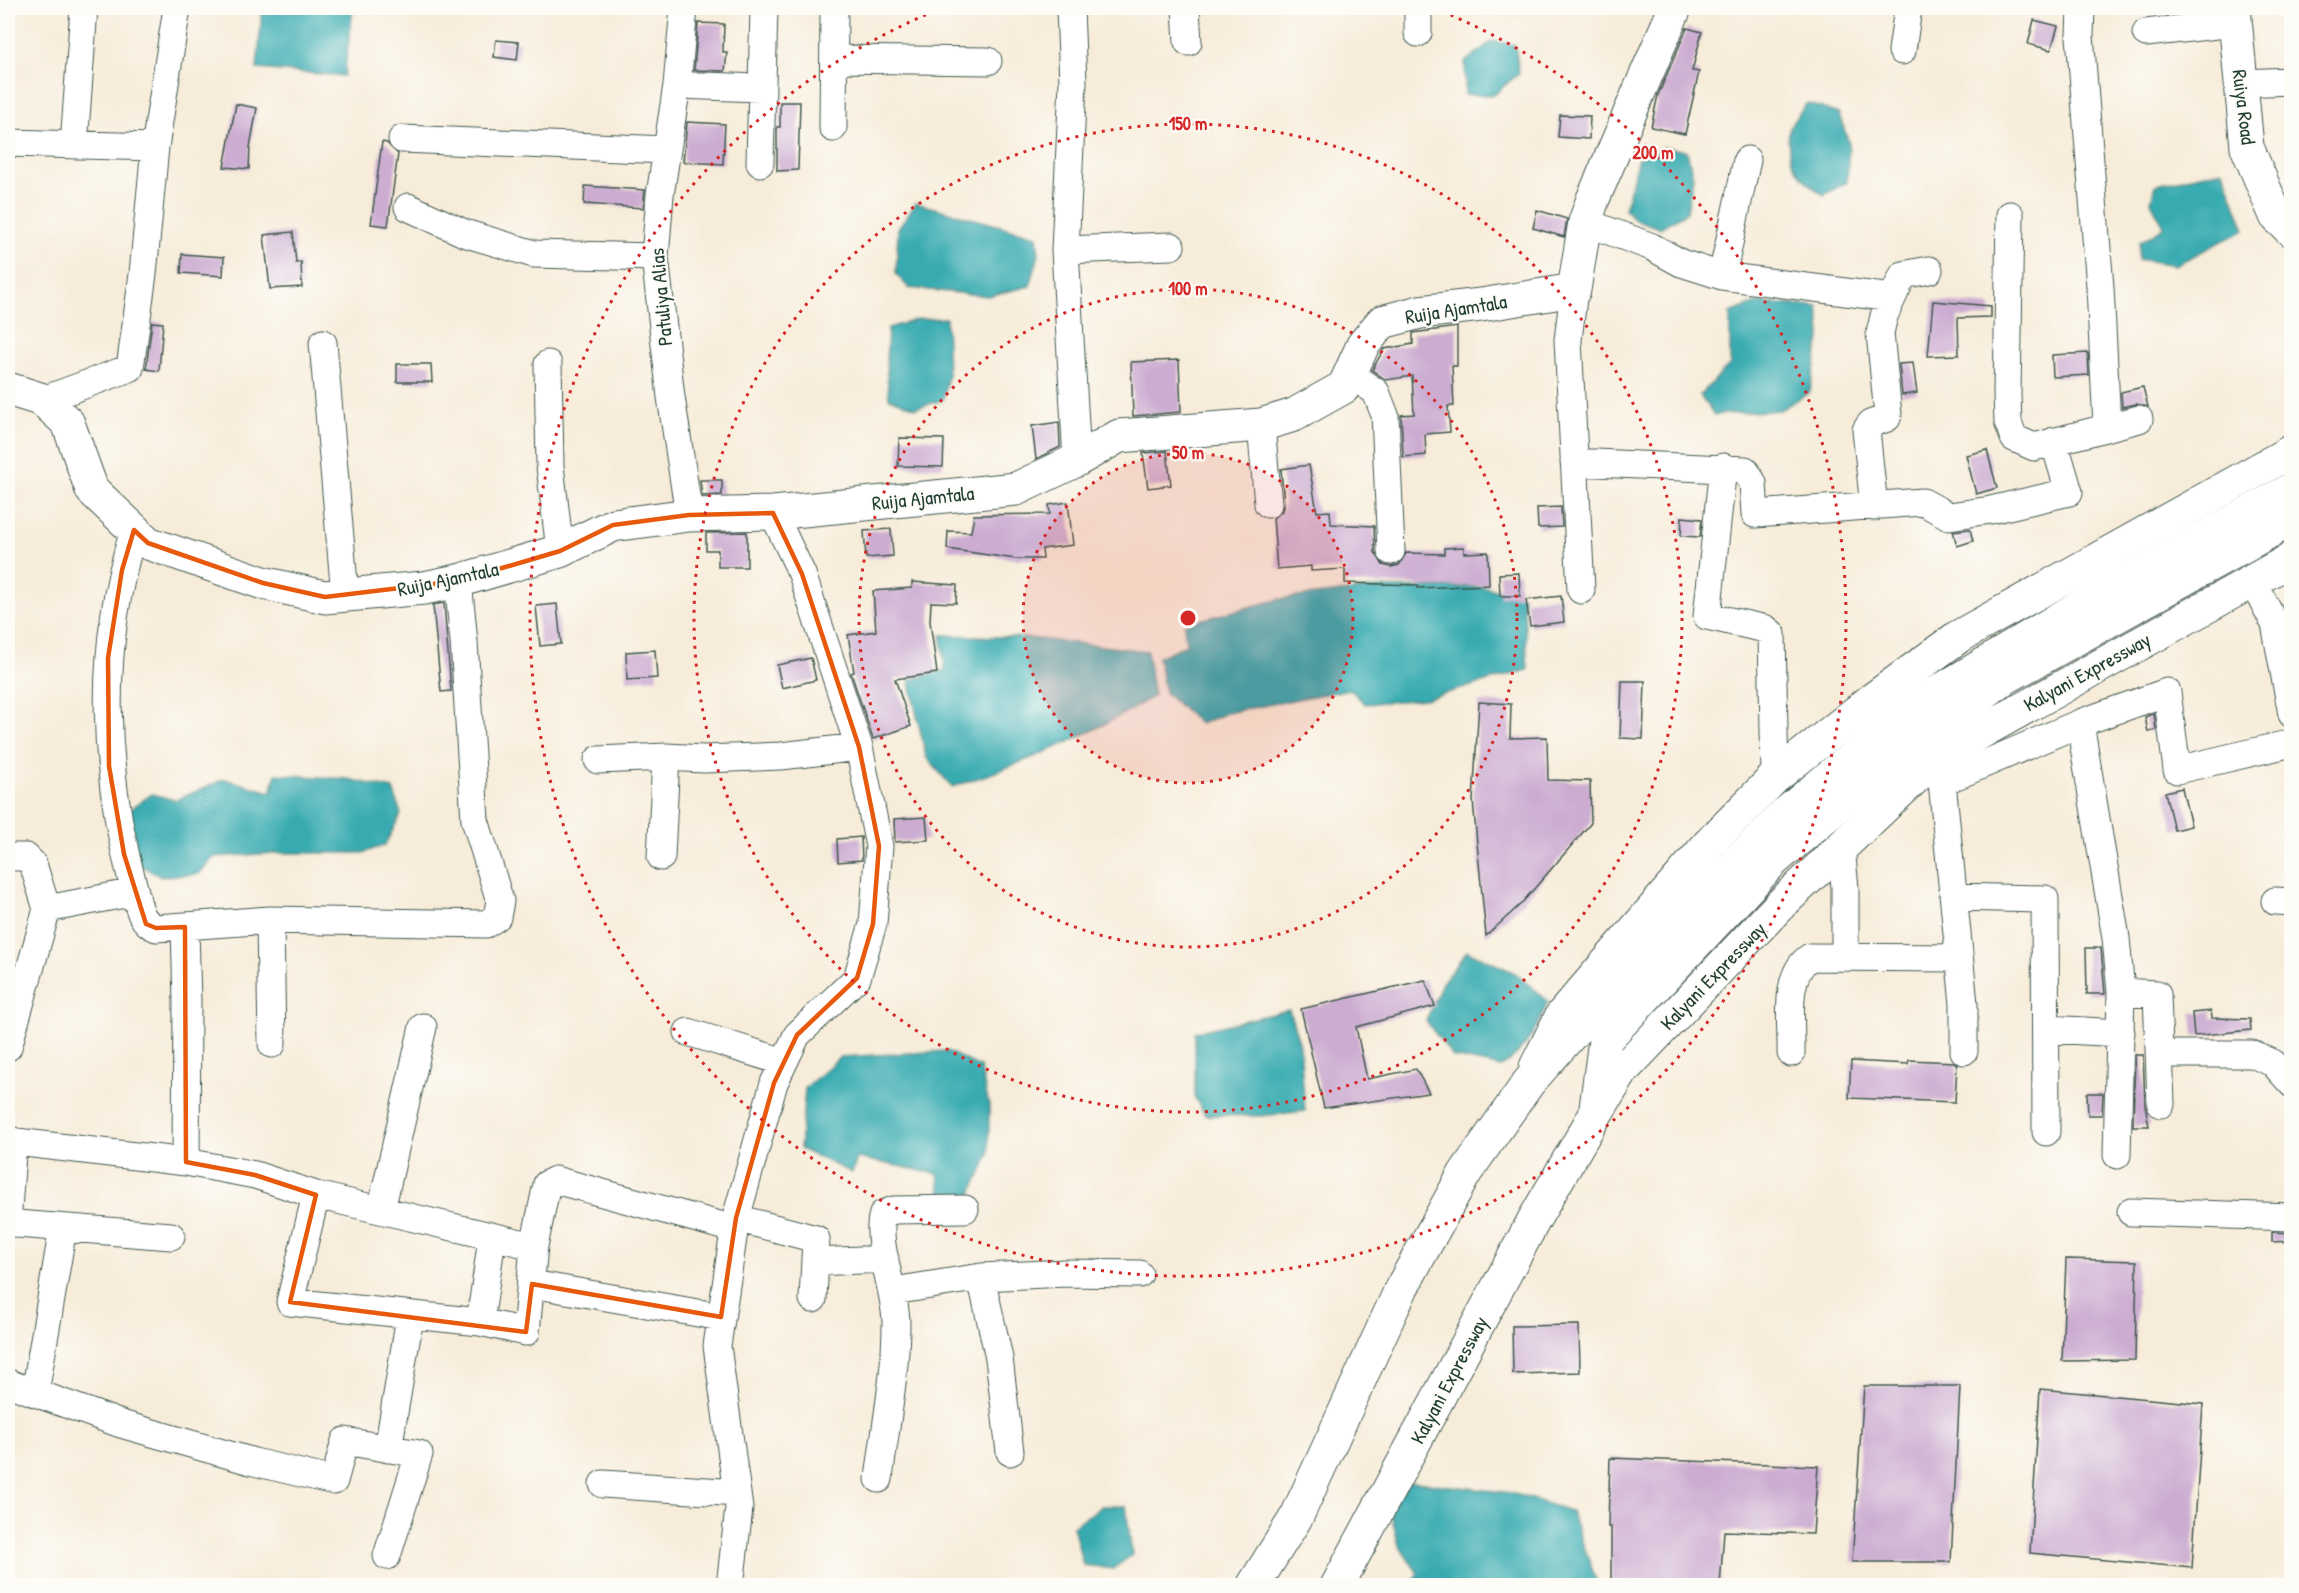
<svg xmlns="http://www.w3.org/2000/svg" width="2299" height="1593" font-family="'Patrick Hand',sans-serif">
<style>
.water{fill:#38abb1;stroke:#2c7472;stroke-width:1.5}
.building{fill:#ccadd1}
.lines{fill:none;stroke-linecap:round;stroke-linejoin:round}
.street-casing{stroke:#3f574d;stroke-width:29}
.secondary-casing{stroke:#3f574d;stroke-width:35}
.highway-casing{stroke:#3f574d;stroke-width:35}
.street{stroke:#fff;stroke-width:27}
.secondary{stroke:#fff;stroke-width:33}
.highway{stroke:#fff;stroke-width:33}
.marked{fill:none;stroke:#e8590c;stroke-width:4.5;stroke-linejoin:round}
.ring{fill:none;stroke:#d62828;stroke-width:3;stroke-dasharray:3 6}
.labels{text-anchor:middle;stroke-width:4.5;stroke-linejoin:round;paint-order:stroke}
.street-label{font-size:20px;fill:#1f3d34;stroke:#fdfcf7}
.centre{fill:#d62828;stroke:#fdfcf7;stroke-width:3}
.ring-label{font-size:18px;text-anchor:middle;font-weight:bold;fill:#d62828;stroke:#fdfcf7;stroke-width:4.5;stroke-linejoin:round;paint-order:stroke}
</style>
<rect width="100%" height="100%" fill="#fdfcf7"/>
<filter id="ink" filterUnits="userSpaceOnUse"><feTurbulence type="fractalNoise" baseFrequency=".0167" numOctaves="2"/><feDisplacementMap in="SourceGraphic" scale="12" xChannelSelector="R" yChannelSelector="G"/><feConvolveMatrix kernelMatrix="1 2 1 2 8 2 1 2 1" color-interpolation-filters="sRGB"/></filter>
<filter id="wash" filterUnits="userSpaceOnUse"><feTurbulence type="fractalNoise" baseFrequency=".008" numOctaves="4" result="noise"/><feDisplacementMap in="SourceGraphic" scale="24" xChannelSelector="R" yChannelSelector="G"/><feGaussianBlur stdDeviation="1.35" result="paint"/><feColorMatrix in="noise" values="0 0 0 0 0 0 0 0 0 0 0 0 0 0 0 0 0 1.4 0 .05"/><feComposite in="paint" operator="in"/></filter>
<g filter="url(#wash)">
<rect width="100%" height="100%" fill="#f7ecd9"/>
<path class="water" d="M262,8L353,10L344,76L257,69Z
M1492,41L1515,45L1519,73L1494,95H1465V62Z
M1807,103L1839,114L1849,143L1847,182L1824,195C1800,179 1785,163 1789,131C1790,122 1802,111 1807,103Z
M1664,147L1687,151L1693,177L1687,212L1660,228L1635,220L1625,209L1638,158Z
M2223,170L2245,230L2175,265L2138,259L2140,242L2164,227L2151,202L2156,185Z
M916,203L1037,236L1039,255L1030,286L988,296L909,288L896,274L898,228Z
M1756,303L1818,306L1821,333L1810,392L1780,410L1714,415L1700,395L1730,364V313Z
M946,318L948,375L943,400L916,408L889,398L886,361L888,328L918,319Z
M1484,587L1523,596L1528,670L1425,699L1365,704L1350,689L1226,713L1200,724L1165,693L1158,657L1186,645L1184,624L1280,599L1377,588Z
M941,635L1031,638L1147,651L1154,696C1090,736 1023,764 952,787L926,757L909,680L945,670Z
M276,774L348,779L393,789L401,814L385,845L363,853H277L214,857L199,874L161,877L121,854L129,810L152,794L176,800L224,779L271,792Z
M1467,951L1515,973L1548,1001C1538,1028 1526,1050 1501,1067L1453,1057L1426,1021L1442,983Z
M1289,1010L1300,1045L1305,1111L1262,1116L1205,1115L1195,1098V1032Z
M947,1051L980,1067L989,1104V1154L971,1195L940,1192L938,1174L857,1158L852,1173L800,1149L805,1088L840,1057Z
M1407,1481L1512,1493L1571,1511L1598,1585H1412L1418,1573L1399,1546L1390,1511Z
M1102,1506H1126L1132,1555L1113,1569L1083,1565L1073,1526Z"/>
<g id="blocks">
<path class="building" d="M2034,20L2058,26L2051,50L2028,44Z
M698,23L724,24L723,52H727L725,71L694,70Z
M1687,28L1702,32L1692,71L1699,72L1685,134L1651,127L1658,95Z
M496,40L519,42L517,60L494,57Z
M780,102H800L798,170L777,171V127H780Z
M236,104L257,108L250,147L249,169L224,167Z
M1560,115L1590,116L1589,139L1558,137Z
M687,122L725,124L723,164L683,162Z
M382,142L387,143L398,154L388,226L371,224Z
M585,186L645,190L643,208L584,204Z
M1537,210L1567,219L1564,237L1533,228Z
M293,232L296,263L301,262L302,287L270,289L264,235Z
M182,254L224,257L223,276L181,273Z
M1933,301L1991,306V317L1958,318L1959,355L1928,356Z
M152,322L163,323L159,371L146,369Z
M1457,327V366H1452L1454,406H1448L1450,432L1425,434L1426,455L1403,457L1401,415L1414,414L1412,376L1386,380L1372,370L1384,349L1413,344V333Z
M2088,353L2089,375L2053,377L2052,355Z
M1179,360L1181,412L1133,416L1131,362Z
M1913,363L1917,393L1902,395L1899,364Z
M397,364H431L432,382H397Z
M2143,387L2148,407L2136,404L2122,407L2121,392Z
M1059,422L1060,447L1036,459L1032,426Z
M899,438L944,439L943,467L898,466Z
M1987,450L1997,488L1976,494L1966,455Z
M1167,451L1171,485L1148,488L1143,453Z
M1309,465L1317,512L1330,511L1331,524L1374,526L1375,552L1383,565L1391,567L1399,565L1406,553L1444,554V548L1464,547V553L1488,552L1489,585L1418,588V585L1345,583V569L1311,571V566L1277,569L1273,518L1282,511L1284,503L1281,469Z
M700,480H722V495L702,496Z
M1068,502L1073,545L1042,549L1043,559H1016L947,549L948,531L971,532L974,515L1050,514L1049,505Z
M1561,507L1562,527L1538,528L1537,508Z
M1682,517L1702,519L1700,537L1681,536Z
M891,529L893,556L866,558L864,531Z
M1970,529L1973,541L1957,546L1953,531Z
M747,532V567H718V550H706V533Z
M1519,573L1520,596H1500L1499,574Z
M912,582L957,585L956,603L931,602L930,621L937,673L895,679L911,726L873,739L851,673L854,672L848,635L876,631L873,591L912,588Z
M1561,596L1564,622L1530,626L1526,600Z
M444,603L451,691L441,692L433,605Z
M557,604L561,644L540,646L536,606Z
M655,650L657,678L627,680L626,652Z
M811,658L816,680L782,688L777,665Z
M1622,681H1645L1643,739L1620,738Z
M1479,702L1511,704L1510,738L1547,737L1548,780L1590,781L1591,823L1521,904L1486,936L1473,801Z
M2154,713L2156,730L2148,732L2145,717Z
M2182,788L2191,826L2174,830L2165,792Z
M926,817L928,840L895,842L894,819Z
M861,837L862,860L838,862L837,839Z
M2086,948H2101L2105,994H2087Z
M1425,980L1435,1006L1356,1027L1367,1079L1416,1069L1429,1093L1324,1108L1301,1009Z
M2211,1011L2212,1018L2250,1019L2251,1030L2194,1036L2192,1013Z
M2135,1055H2143L2145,1105L2149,1126H2133Z
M1909,1060L1954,1062L1957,1065L1955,1102L1849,1098L1851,1061L1908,1064Z
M2087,1093H2103L2102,1115H2088Z
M2272,1232L2292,1233V1241L2272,1242Z
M2066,1259L2137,1261L2135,1360L2062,1361Z
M1579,1325L1580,1372L1513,1374L1512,1326Z
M1864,1386H1960L1951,1562H1852Z
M2040,1389L2203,1404L2192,1568L2030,1553Z
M1610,1458L1818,1466L1813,1534L1724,1531L1720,1586L1611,1581V1527H1608Z"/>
</g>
</g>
<g filter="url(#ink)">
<use href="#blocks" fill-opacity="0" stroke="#3f574d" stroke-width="1.5"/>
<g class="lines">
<defs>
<path id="street" d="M684,8L677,85L660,195L655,257L671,397L689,515
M1070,8L1073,83L1065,250L1077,460
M1186,8L1188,42
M2081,8L2080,36L2100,287L2107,426
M1418,33V8
M2146,33L2234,23
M1902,51L1908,8
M834,59L988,61
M2240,83L2292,81
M677,85L760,88
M833,128L834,8
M402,139L667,150
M8,143L155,147
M74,145L84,8
M760,163L764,8
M408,207L464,233L534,254L655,257
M2010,215L2007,394L2008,422L2014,438L2034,447L2139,419
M1585,222L1652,247L1681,263L1722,276L1892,298
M1065,250L1171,246
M1722,276L1747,160
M1574,290L1568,340L1581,590
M323,343L345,595
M548,364L550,466L560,551
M1350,374L1376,392L1385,415L1391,551
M43,400L130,368L143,274L155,147L177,8
M1261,425L1268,504
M1574,462L1745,470L1753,483L1755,514L1923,502L1949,516L1991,510L2069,492L2054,441
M1723,467L1707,616L1766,629L1772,634L1775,777
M1874,507L1866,430L1870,424L1887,418L1888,415L1880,333L1884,316L1903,275L1929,270
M134,530C97,648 102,773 135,892
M2253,582L2275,624L2292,714
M2080,723L2116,938L2121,992L2117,1155
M1938,756L1942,782L2080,723L2167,692L2177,770L2292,743
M598,760L666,757L704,759L781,756L859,747
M1942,782L1964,1004V1051
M1841,847L1845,888V956
M8,857H26L33,864L47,909L135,892C139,908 140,921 156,928L270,920L486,924L497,917L500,901L475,820L464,642L458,581
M661,857L666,757
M1954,897L2045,899L2046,1132
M2275,901L2292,902
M270,920L272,1044
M185,927L187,1003L186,1162
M2121,992L2157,994L2161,1104
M2047,1029L2121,1033
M688,1032L784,1062
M8,1047L47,909
M1791,1053C1792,1023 1783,975 1810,957L1959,958
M2159,1054H2252L2273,1063L2292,1084
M8,1141L186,1162L255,1175L316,1195
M316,1195L534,1246L526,1332L480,1322L290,1302Z
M8,1209L13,1141
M381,1210L423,1027
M2131,1212L2292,1217
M8,1216L17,1224L171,1236
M736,1218L816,1239L813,1299
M534,1246L547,1184L555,1180L734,1229
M815,1262L885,1259
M981,1277L999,1358L1010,1452
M532,1284L721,1317
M894,1291L981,1277L1065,1273L1139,1274
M480,1322L492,1238
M8,1383L121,1424L254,1462L334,1481L345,1441L419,1454L387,1556
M35,1393L63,1228
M388,1449L410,1317
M879,1479C885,1428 896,1375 896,1323C896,1291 874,1241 883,1214L894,1210L965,1209
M603,1484L737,1493
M730,1586L739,1508L717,1346L736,1218L774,1083L797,1035L857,978L873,924L879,846L859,747L802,574L773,513"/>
<path id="secondary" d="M2234,8L2247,147L2276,216L2292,231
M8,389L43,400L68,423L92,490L148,543L263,583L325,597L424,588L458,581L560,551L613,525L689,515L773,513L1016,489L1077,460L1119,436L1261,425L1294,415L1344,387L1363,345L1382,322L1420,312L1481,305L1574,290L1585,222L1593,199L1675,8
M1536,1067L1562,1015L1709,844L1775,777L1873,699L1958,637L2292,451
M1595,1115L1622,1071L1779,906L1938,756L2292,559"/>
<path id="highway" d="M1253,1586L1297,1516L1402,1287L1465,1173L1529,1082L1614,986L1785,814L1910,709L2092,599L2292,489
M1337,1586L1535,1218L1595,1115L1605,1040L1773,861L1890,761L2003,679L2292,519"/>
</defs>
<use href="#street" class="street-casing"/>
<use href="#secondary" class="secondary-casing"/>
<use href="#highway" class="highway-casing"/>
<use href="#street" class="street"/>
<use href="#secondary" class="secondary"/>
<use href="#highway" class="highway"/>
</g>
</g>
<path class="marked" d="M773,513L802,574L859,747L879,846L873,924L857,978L797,1035L774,1083L736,1218L721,1317L532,1284L526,1332L290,1302L316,1195L255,1175L186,1162L185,927L156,928L146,924L124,854L109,766L108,658L122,570L134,530L148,543L263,583L325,597L458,581L560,551L613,525L689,515Z"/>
<circle cx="1188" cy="618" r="165" fill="#d62828" fill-opacity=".12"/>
<g class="ring">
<circle cx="1188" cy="618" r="165"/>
<circle cx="1188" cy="618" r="329"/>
<circle cx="1188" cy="618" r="494"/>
<path d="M1434 8A658 658 0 1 1 942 8"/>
</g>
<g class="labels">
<g class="street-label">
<text transform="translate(2244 107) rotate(83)" y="7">Ruiya Road</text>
<text transform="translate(661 297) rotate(-95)" y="7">Patuliya Alias</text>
<text transform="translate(1456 309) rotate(-9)" y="7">Ruija Ajamtala</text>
<text transform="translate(923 498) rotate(-6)" y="7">Ruija Ajamtala</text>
<text transform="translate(448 579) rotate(-12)" y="7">Ruija Ajamtala</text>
<text transform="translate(2087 672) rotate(-29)" y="7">Kalyani Expressway</text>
<text transform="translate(1713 976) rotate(-46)" y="7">Kalyani Expressway</text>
<text transform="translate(1449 1380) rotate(-62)" y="7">Kalyani Expressway</text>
</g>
</g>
<circle cx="1188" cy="618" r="9" class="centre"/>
<g class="ring-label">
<text x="1188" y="130">150 m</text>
<text x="1653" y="159">200 m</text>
<text x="1188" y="295">100 m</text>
<text x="1188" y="459">50 m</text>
</g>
<rect width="2299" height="1593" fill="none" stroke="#fdfcf7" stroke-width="30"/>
</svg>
